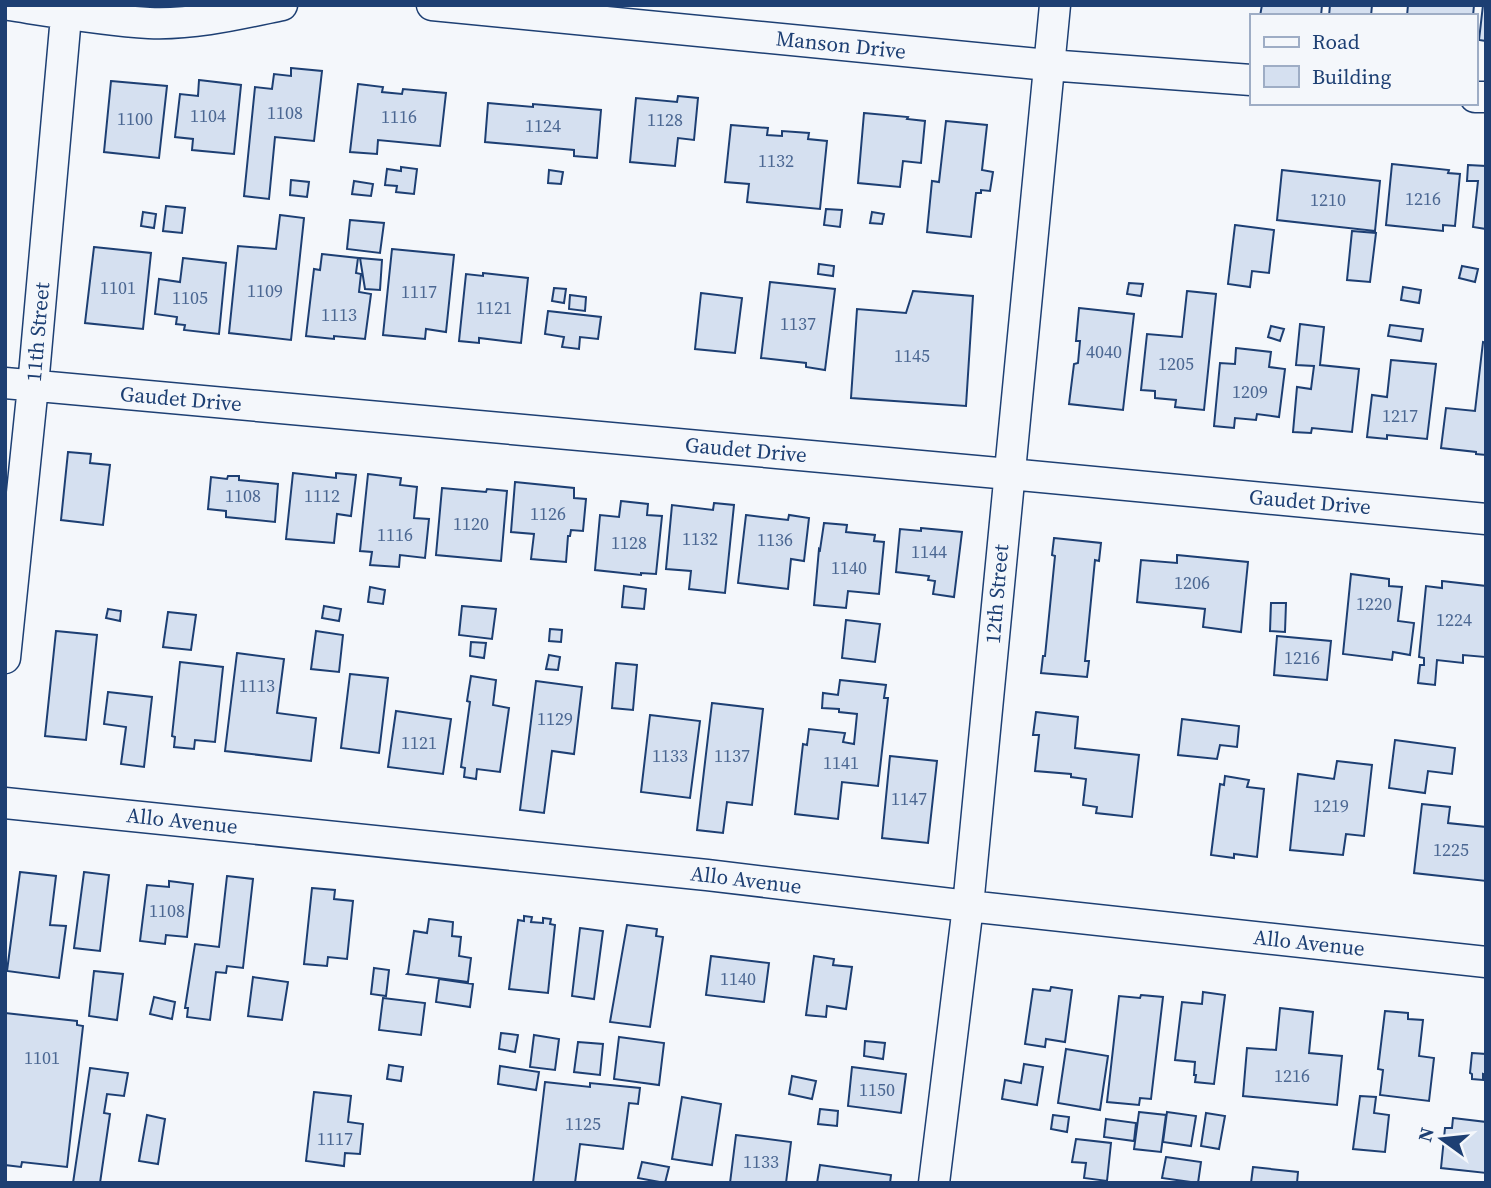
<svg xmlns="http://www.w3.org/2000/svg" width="1491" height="1188" font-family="'Source Serif 4',serif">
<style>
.building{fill:#d5e0f0;stroke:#1d3f73;stroke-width:2}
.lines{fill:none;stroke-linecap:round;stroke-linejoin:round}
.street-casing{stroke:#1d3f73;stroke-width:33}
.street{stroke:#f4f7fb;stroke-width:30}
.labels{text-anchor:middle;stroke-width:5;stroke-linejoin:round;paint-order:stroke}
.number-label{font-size:18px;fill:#4b6792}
.street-label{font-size:21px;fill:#1d3f73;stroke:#f4f7fb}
</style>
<rect width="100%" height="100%" fill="#f4f7fb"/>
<path class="building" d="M1262,5H1322L1321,16H1260Z
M1330,5H1372L1371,16H1329Z
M1408,5H1474L1473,16H1407Z
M1483,5H1486V41L1479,40Z
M291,68L322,71L314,141L275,137L269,199L244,196L255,87L272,89L274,74L291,76Z
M199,80L241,85L234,154L192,150L193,139L175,137L180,94L198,96Z
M111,81L167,86L159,158L104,152Z
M358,84L383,87L382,92L402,94L403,89L446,93L440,146L378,140L377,154L350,152Z
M678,96L698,98L694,140L678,138L675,166L630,162L636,98L677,102Z
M488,103L533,107V104L601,110L597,158L574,156V150L485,142Z
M864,113L908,117L907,119L925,121L921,163L903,161L900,187L858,183Z
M946,121L987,125L982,170L993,172L990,191L981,190V193H976L971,237L927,232L932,181L939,182Z
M731,125L768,128L767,135L782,136V131L809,133L808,139L827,141L820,209L747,202L749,184L725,182Z
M1392,164L1449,170L1448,173L1460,174L1455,226L1443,225V231L1386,225Z
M1468,165L1486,166V229L1473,227L1478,181H1467Z
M401,167L417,169L414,194L396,192L397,186L385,185L387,169L401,171Z
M549,170L563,172L561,184L548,183Z
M1282,170L1380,181L1375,231L1277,220Z
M291,180L309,182L307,197L290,195Z
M354,181L373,184L371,196L352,194Z
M166,206L185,208L182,233L163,231Z
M826,209L842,210L840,227L824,225Z
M143,212L156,214L154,228L141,226Z
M872,212L884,214L882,224L870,223Z
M280,215L304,218L291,340L229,333L238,246L276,249Z
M350,220L384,223L380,253L347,249Z
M1235,225L1274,230L1269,273L1252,271L1250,287L1228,284Z
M1352,231L1376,233L1370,282L1347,280Z
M94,247L151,253L143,329L85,323Z
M392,249L454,255L446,332L426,329L425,339L383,335Z
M322,254L358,258L356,273L361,274L359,292L371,294L365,339L334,336V339L306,336L314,269L320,270Z
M183,258L226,263L219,334L184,330L185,325L176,324L177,317L155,314L159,279L180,282Z
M360,258L382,260L380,290L365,289Z
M819,264L834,266L833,276L818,274Z
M1462,266L1478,269L1475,282L1459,278Z
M483,273L528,278L521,343L479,338V343L459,341L466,274L483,276Z
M770,282L835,289L825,370L806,367V363L761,358Z
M1129,283L1143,284L1141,296L1127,294Z
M1403,287L1421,290L1419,303L1401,300Z
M554,288L566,289L564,303L552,301Z
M913,291L973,296L966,406L851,398L857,309L906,313Z
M1187,291L1216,294L1204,410L1175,407L1176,400L1155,398V391L1141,390L1147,334L1182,337Z
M701,293L742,298L735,353L695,349Z
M570,295L586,297L585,311L569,309Z
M1079,308L1134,314L1123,410L1069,404L1074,364L1078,363L1080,341H1076Z
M548,311L601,317L598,339L580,337L579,349L562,347L564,337L545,334Z
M1300,324L1324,327L1320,365L1359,369L1352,432L1312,428L1311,433L1293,432L1297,387L1311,389L1314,366L1296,365Z
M1390,325L1423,329L1421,341L1388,336Z
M1271,326L1284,329L1280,341L1268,337Z
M1483,342L1486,343V455L1476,454V452L1441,448L1446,408L1475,411Z
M1236,348L1271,352L1269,367L1285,369L1279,417L1257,414L1256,420L1235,418L1234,428L1214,426L1220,363L1235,364Z
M1391,360L1436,364L1427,439L1387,435V439L1367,437L1372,395L1387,397Z
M68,452L91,454L90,463L110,465L103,525L61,520Z
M293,473L336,478V473L356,475L351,516L337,514L334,543L286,539Z
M368,474L401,478L400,485L417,487L414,518L429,519L425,558L400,555L399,567L370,565L372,552L360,551Z
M228,476H239V480L278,484L275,522L226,517V511L208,509L211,477L227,479Z
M515,482L574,488V498L586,499L583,531L571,530L570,536H568L566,562L531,559L534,534L511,532Z
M442,488L486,492L487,489L507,491L501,561L436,555Z
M621,501L648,504L647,515L662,516L656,574L641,573V575L595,570L600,515L619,517Z
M714,503L734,505L725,593L689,589L691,571L666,569L672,505L713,510Z
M746,515L788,520L789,515L809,518L804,561L791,559L788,589L738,583Z
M824,523L847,525L846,532L875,535L874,541L884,542L879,594L848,591L846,608L814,605L819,549L820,550Z
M921,528L962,532L954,597L933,594L935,581L928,580L929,576L896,572L900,529L921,531Z
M1054,538L1101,543L1099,561L1095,560L1085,661H1089L1087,677L1041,673L1043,656H1045L1055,556L1052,555Z
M1177,555L1248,562L1241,632L1203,627L1205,609L1137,602L1141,560L1177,563Z
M1351,574L1389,579V586L1402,587L1398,621L1414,623L1410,655L1393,652L1392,660L1343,654Z
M1442,581L1486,586L1485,657L1463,655V663L1437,660L1435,685L1418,683L1420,665H1424V658L1419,657L1426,586L1442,588Z
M624,586L646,589L644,609L622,607Z
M370,587L385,590L383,604L368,602Z
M1271,603H1286L1285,632L1270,631Z
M324,606L341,609L339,621L322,618Z
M462,606L496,609L492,639L459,635Z
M108,609L121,611L120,621L106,618Z
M168,612L196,615L191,650L163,647Z
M846,620L880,624L875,662L842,658Z
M550,629L562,630L561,642L549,641Z
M56,631L97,635L86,740L45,736Z
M316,631L343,635L339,672L311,669Z
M1277,636L1331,641L1327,680L1274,675Z
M471,642L486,643L484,658L470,656Z
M237,653L284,659L277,713L316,718L311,761L225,751Z
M549,655L560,657L558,670L546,669Z
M180,662L223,667L215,742L195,740L194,749L174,747L175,737L172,736Z
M616,663L637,665L633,710L612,708Z
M350,674L388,678L379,753L341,748Z
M471,676L496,680L493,705L509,708L500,772L477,769L476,779L464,777L465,768L461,767L470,702L467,701Z
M840,680L886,685L884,698H888L878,786L842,782L838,819L795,814L803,744L807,745L809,729L845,733L843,742L854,744L857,714L839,712V709L822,708L823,693L838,695Z
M536,681L582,687L574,754L552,751L544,813L520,810Z
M108,692L152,697L144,767L121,764L126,727L104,724Z
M712,703L763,709L752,805L727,802L723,833L697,830Z
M396,711L451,719L443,774L388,767Z
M1036,712L1078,717L1075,748L1139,755L1132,817L1096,813L1097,807L1083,805L1086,779L1071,777V774L1035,771L1039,735H1033Z
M650,715L700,721L690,798L641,792Z
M1182,719L1239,726L1237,747L1220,745L1217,759L1178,755Z
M1395,740L1455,748L1452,774L1428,771L1425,793L1389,788Z
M890,756L937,761L928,843L882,838Z
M1337,761L1372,765L1364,836L1346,834L1343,855L1290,850L1298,774L1334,779Z
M1225,776L1249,780L1247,787L1264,789L1257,857L1234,854V858L1211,855L1220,784L1224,785Z
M1422,804L1450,807L1448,823L1486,827V881L1414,873Z
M20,872L56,876L50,925L66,926L59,978L7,971Z
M84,872L109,875L100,951L74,948Z
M227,876L253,879L243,968L227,966L226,973L216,972L210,1020L187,1017L188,1008H185L195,944L219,947Z
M169,881L193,884L187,937L166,935L165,944L140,941L147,885L169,887Z
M312,888L335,890L334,899L353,901L347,959L328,957L327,966L304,964Z
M524,916L532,917L531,922L543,923V918L551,919L550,924L555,925L548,993L509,989L518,920L524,921Z
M429,919L453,922L452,936L461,937L459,956L471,958L468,982L407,974L408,973L414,931L427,933Z
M627,925L657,929L656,936L663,937L650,1027L610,1022Z
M580,928L603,931L594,999L572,996Z
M711,956L769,963L764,1002L706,995Z
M814,956L834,959L833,965L852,967L846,1009L827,1006L826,1017L806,1015Z
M374,968L389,970L386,996L371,994Z
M94,971L123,974L117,1020L89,1016Z
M253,977L288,982L282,1020L248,1016Z
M439,979L473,984L470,1007L436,1002Z
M1051,987L1072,990L1065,1042L1046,1039L1045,1047L1025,1044L1033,989L1050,991Z
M1203,992L1225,995L1214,1084L1195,1082L1196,1075H1194L1195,1062L1175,1060L1182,1002L1202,1004Z
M1141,995L1163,997L1151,1099L1140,1098L1139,1105L1107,1102L1119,996L1140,998Z
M154,997L175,1002L172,1019L150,1014Z
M383,998L425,1003L421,1035L379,1030Z
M1280,1008L1313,1012L1309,1053L1342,1056L1337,1105L1243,1096L1247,1048L1276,1050Z
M1385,1011L1408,1013V1019L1423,1020L1419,1056L1434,1058L1429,1101L1380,1095L1383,1070L1378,1069Z
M5,1013L77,1021V1025L83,1026L67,1167L22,1162L21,1167L5,1165Z
M501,1033L518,1035L515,1052L499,1049Z
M534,1035L559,1039L555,1070L530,1067Z
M619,1037L664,1043L659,1085L614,1079Z
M865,1041L885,1043L883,1059L864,1056Z
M578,1042L603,1044L600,1075L574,1072Z
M1066,1049L1108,1056L1100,1110L1058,1103Z
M1472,1053L1486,1054V1075L1483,1074V1080L1472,1079V1074L1470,1073Z
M1024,1064L1043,1067L1037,1105L1002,1099L1005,1080L1021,1083Z
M389,1065L403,1067L401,1081L387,1079Z
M500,1066L539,1072L536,1090L498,1084Z
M852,1067L906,1074L901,1113L848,1106Z
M90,1068L128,1073L124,1096L107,1094L104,1113L110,1114L100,1183H73Z
M792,1076L816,1081L812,1099L789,1094Z
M545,1082L590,1087V1083L640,1088L638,1104L629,1103L623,1149L580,1144L575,1183H533Z
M314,1092L351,1096L348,1122L363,1124L360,1154L345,1153L344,1166L306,1161Z
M1360,1096L1376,1097L1374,1113L1389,1115L1385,1152L1353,1149Z
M682,1097L721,1104L712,1165L672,1159Z
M820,1109L838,1111L837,1126L818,1124Z
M1139,1112L1166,1115L1161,1152L1134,1149Z
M1167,1112L1196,1116L1191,1146L1163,1142Z
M1206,1113L1225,1116L1219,1149L1201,1146Z
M147,1115L165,1119L158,1164L139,1161Z
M1053,1115L1069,1117L1067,1132L1051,1129Z
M1453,1118L1486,1122V1173L1441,1168L1445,1128H1452Z
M1106,1119L1136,1123L1134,1141L1104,1137Z
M736,1135L791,1142L786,1183H730Z
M1076,1139L1111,1143L1107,1181L1084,1178L1086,1163L1072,1162Z
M1166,1157L1201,1162L1198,1183L1162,1178Z
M642,1162L669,1167L665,1183L638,1178Z
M820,1165L891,1175L890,1183H817Z
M1253,1167L1298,1172L1297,1183H1251Z"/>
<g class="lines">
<defs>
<path id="street" d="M9,5C55,12 102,20 149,23C194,25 239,14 282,5
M432,5L1048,65L1251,80
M1475,97H1486
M5,383L1009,474L1486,519
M5,658L33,386L67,5
M5,803L707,875L968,906L1486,962
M934,1183L968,906L1055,5"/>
</defs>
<use href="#street" class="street-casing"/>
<use href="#street" class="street"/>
</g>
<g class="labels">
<g class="number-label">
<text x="285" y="119">1108</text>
<text x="208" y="122">1104</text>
<text x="399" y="123">1116</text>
<text x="135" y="125">1100</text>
<text x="665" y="126">1128</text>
<text x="543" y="132">1124</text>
<text x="776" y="167">1132</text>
<text x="1423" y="205">1216</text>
<text x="1328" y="206">1210</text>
<text x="118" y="294">1101</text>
<text x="265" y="297">1109</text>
<text x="419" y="298">1117</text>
<text x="190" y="304">1105</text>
<text x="494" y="314">1121</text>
<text x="339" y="321">1113</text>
<text x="798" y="330">1137</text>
<text x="1104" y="358">4040</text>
<text x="912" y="362">1145</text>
<text x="1176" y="370">1205</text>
<text x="1250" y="398">1209</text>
<text x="1400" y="422">1217</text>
<text x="243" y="502">1108</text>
<text x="322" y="502">1112</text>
<text x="548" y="520">1126</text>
<text x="471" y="530">1120</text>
<text x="395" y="541">1116</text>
<text x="700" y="545">1132</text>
<text x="775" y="546">1136</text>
<text x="629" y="549">1128</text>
<text x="929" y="558">1144</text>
<text x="849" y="574">1140</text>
<text x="1192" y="589">1206</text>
<text x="1374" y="610">1220</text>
<text x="1454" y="626">1224</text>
<text x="1302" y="664">1216</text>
<text x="257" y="692">1113</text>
<text x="555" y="725">1129</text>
<text x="419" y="749">1121</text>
<text x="670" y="762">1133</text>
<text x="732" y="762">1137</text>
<text x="841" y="769">1141</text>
<text x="909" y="805">1147</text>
<text x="1331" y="812">1219</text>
<text x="1451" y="856">1225</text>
<text x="167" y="917">1108</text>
<text x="738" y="985">1140</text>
<text x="42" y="1064">1101</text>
<text x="1292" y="1082">1216</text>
<text x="877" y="1096">1150</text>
<text x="583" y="1130">1125</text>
<text x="335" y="1145">1117</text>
<text x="761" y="1168">1133</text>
</g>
<g class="street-label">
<text transform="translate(841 45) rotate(6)" y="7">Manson Drive</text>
<text transform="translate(38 332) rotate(-85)" y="7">11th Street</text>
<text transform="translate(181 399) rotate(5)" y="7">Gaudet Drive</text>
<text transform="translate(746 450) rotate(5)" y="7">Gaudet Drive</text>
<text transform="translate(1310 502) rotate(5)" y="7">Gaudet Drive</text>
<text transform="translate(997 594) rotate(-85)" y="7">12th Street</text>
<text transform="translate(182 821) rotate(6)" y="7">Allo Avenue</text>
<text transform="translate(746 880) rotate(7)" y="7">Allo Avenue</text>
<text transform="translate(1309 943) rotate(6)" y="7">Allo Avenue</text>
</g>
</g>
<rect width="1491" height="1188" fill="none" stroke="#1d3f73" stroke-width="14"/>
<rect x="1250" y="14" width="228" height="91" fill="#f4f7fb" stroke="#9eadc5" stroke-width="2"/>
<rect x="1264" y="37" width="35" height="10" fill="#f4f7fb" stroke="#9eadc5" stroke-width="2"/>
<text x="1312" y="49" font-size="21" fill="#1d3f73">Road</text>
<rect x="1264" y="66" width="35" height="21" fill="#d5e0f0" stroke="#9eadc5" stroke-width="2"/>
<text x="1312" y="84" font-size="21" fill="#1d3f73">Building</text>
<g transform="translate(1442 1139) rotate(285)" stroke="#f4f7fb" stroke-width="5" paint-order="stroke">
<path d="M0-5L12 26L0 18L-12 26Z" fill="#1d3f73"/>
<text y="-10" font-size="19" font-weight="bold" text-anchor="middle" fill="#1d3f73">N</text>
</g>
</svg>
